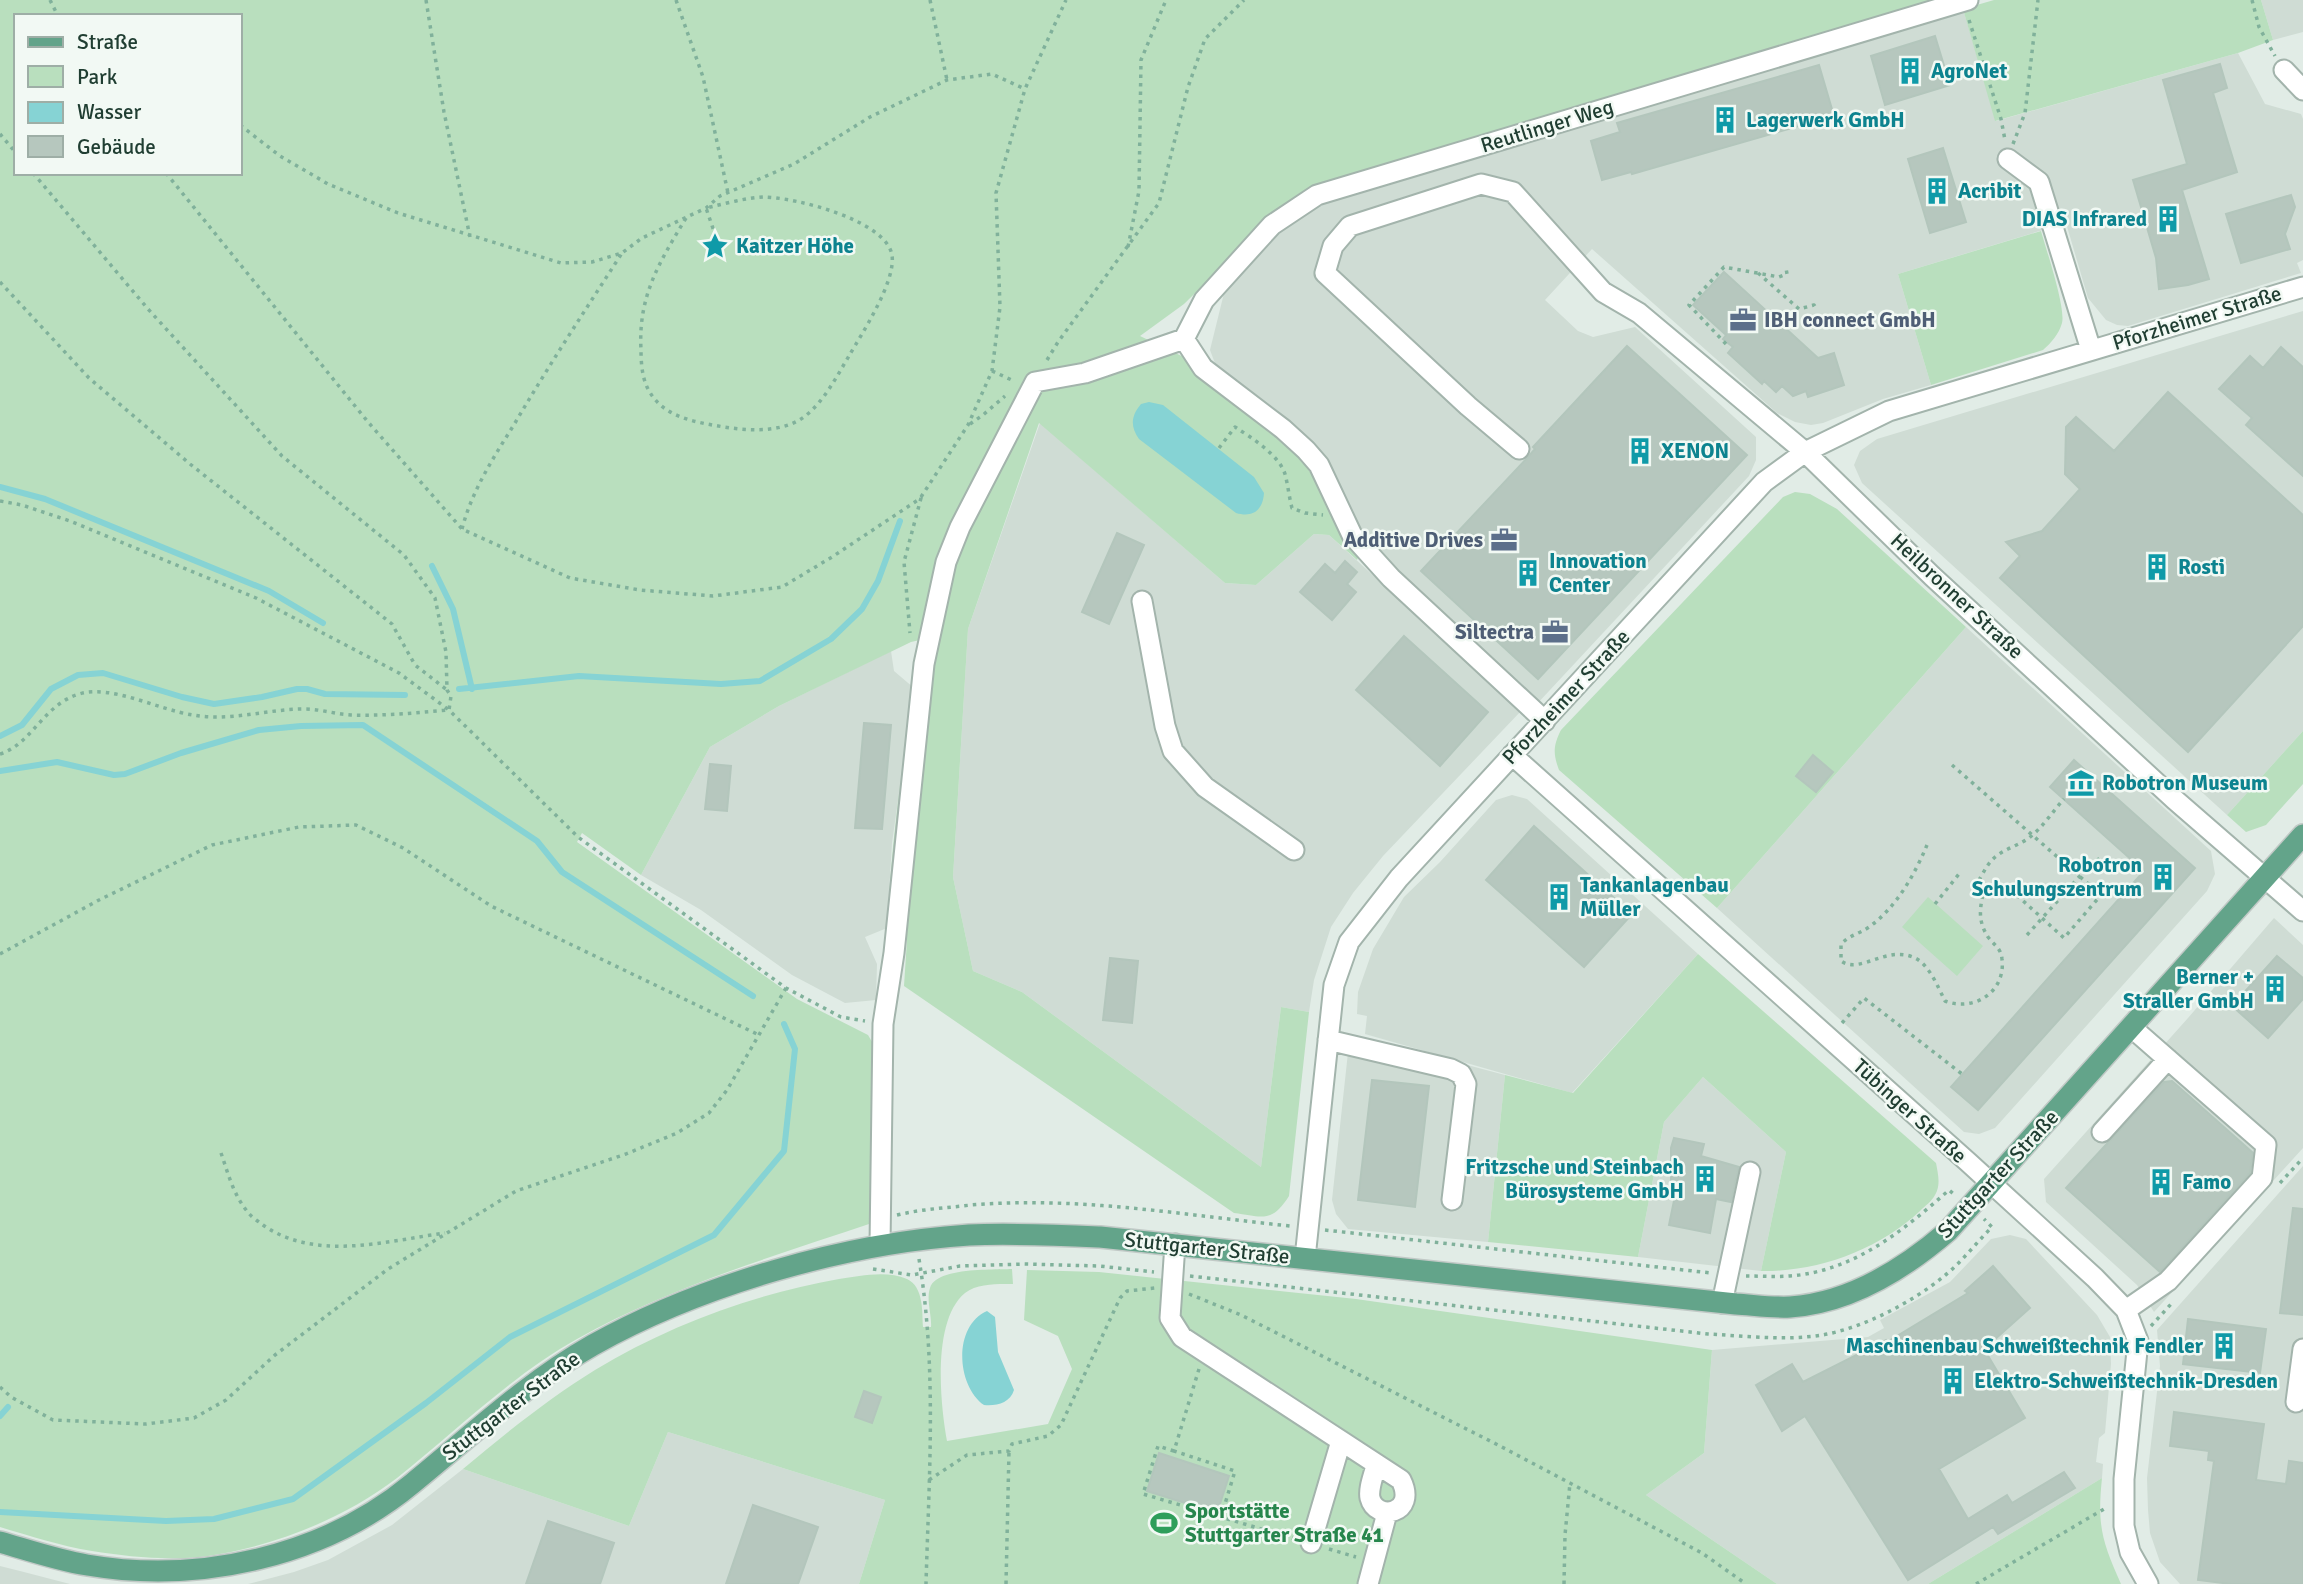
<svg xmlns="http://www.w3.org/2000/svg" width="2303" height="1584" font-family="Signika,sans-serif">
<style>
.built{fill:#cfdcd4}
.green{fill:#b9dfbe;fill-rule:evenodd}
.water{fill:#86d3d4}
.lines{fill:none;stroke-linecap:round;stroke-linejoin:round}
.stream{stroke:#86d3d4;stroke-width:6}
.building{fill:#b6c7be;stroke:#b3c6bc;stroke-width:2}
.minor-casing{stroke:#a3b4ac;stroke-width:23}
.major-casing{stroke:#c1c9c6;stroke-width:24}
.path{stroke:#80b19b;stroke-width:3.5;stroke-dasharray:3.5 5;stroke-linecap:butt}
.minor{stroke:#fff;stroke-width:19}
.major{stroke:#63a48a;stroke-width:21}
.labels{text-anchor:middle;stroke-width:5;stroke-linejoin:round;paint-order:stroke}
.culture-label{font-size:21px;font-weight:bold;fill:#0d838f;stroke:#f2f9f4;text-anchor:start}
.street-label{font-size:21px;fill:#203e32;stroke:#f2f9f4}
.service-label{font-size:21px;font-weight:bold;fill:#4e5e75;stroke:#f2f9f4;text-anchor:end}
.leisure-label{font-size:21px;font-weight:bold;fill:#27864d;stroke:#f2f9f4;text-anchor:start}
</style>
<rect width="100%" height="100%" fill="#e1ece6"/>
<path class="built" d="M2261,0H2303V32L2273,40Z
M1963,9L1996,121L2238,53L2265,104L2301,114L2303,119V260L2297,263L2301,273L2128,326L2117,325L2106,320L2088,298L2066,223L1898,274L1931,385L1883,399L1823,423L1811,425L1795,422L1777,413L1592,249L1545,300L1578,331L1593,337L1635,327L1756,437V460L1749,476L1536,705L1365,540L1219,374L1210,350L1227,281L1279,230L1333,198Z
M2303,311V731L2227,815L1862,483L1854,465L1860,451L1877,439Z
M1040,423L1225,583L1256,585L1314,534L1329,535L1521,711L1383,856L1353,893L1331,927L1314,980L1309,1012L1281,1007L1261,1167L1022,992L973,971L953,877L968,629Z
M1966,627L2211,851L2215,874L2207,891L1995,1128L1979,1134L1964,1132L1717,908Z
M891,651L894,671L914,688L892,843L887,928L865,937L877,964L876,1000L845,1003L792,975L701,910L641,875L710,747L779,706Z
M1512,795L1527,799L1698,954L1572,1093L1365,1034L1367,1016L1357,1014L1358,992L1373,949L1404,897L1440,862L1496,800Z
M2274,918L2303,945V1148L2154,1312L2137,1285L2046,1202L2044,1179L2188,1018Z
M1350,1034L1505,1075L1488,1242L1348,1229L1336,1214L1332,1200Z
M1703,1077L1786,1152L1761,1271L1638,1257L1664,1122Z
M2303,1166V1584H2180L2160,1562L2150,1533L2148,1510L2147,1478L2160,1366L2157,1330Z
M2010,1235L2026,1239L2097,1315L2110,1337L2111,1364L2105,1433L2099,1438L2096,1462L2103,1464L2102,1478L1928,1584H1777L1646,1495L1704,1453L1712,1350L1868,1337L1884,1328L1880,1320L1950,1282L1991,1239Z
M668,1432L885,1500L859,1584H248L294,1572L328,1560L392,1525L463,1469L629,1526Z
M0,1566L20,1571L70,1584H0Z"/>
<path class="green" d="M0,0H1941L1271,219L1184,304L1140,336L1219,374L1290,425L1328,461L1365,540L1357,560L1329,535L1314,534L1256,585L1225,583L1039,423L968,629L953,877L973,971L1022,992L1261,1167L1281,1007L1309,1012L1289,1196C1272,1223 1263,1217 1234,1213L904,986L907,940L887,928C892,831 905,735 924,639L911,642L779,706L710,747L641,875L582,833L577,842L797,999L868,1035L875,1047L872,1223C771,1257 670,1287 577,1339C511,1376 456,1431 397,1478C343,1519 275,1546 208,1556C171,1561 129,1557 92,1551C61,1546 30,1536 0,1527ZM16,16H240V173H16Z
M1994,0H2261L2273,40L2238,53L1995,121L1963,9Z
M2041,231C2046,249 2066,308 2062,323C2059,334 2051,343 2043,350L1931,385L1898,274Z
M1795,492L1810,494L1837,509L1966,627L1717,908L1559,770C1553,754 1553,746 1561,730L1783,497Z
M2303,731V784L2266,825L2246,832L2227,815Z
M1928,897L1983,946L1957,976L1902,927Z
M1698,954L1936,1163C1938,1174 1941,1185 1935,1195C1932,1201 1925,1206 1920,1211C1878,1250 1818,1272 1761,1271L1786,1152L1703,1077L1664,1122L1638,1257L1488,1242L1505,1075L1573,1093Z
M1012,1269L1013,1284C998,1284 978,1283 965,1293C932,1320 940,1403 947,1441L1048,1424L1072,1369L1058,1336L1024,1320L1027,1270L1099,1272L1356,1299L1712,1350L1704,1453L1646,1495L1777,1584H859L885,1500L668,1432L629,1526L463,1469C506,1433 548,1399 595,1370C669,1325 754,1294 839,1279C860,1276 886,1270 907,1279C924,1287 922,1312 923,1327H931C932,1316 926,1299 930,1288C936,1267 993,1270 1012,1269Z
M2102,1478C2097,1526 2102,1541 2121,1584H1928Z"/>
<path class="water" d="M1149,402L1163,405L1254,477L1264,493C1263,510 1253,518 1236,513L1139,439C1130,426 1131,416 1141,404Z
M987,1311L995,1317L998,1352L1014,1390C1010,1403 997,1406 984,1405C956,1385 953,1326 987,1311Z"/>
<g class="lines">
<path class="stream" d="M0,487L45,499L269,591L323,623
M432,566L453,609L472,689
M459,689L579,676L721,684L760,681L831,639L862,609L878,581L900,521
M0,736L22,725L51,689L78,675L103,673L182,697L214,704L262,697L297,689H307L325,694L405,695
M0,771L57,762L114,775L125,774L181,753L259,730L301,726L363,725L537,841L562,872L753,996
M0,1416L8,1407
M0,1512L166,1521L214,1519L293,1499L426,1403L510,1337L714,1235L784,1151L795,1049L784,1024"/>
</g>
<path class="building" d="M1935,36L1950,85L1885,105L1871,56Z
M2220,64L2227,88L2213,93L2237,172L2182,190L2209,279L2188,285L2159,289L2156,258L2133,180L2187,164L2163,80Z
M1819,65L1834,116L1632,174L1631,172L1602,180L1591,141L1620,132L1617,123Z
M1943,148L1966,222L1930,233L1908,159Z
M2291,195L2295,207L2285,234L2290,249L2241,263L2226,214Z
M1724,272L1818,358L1834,353L1844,385L1808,397L1806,391L1793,396L1782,386L1776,392L1764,381L1762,384L1728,353L1733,347L1723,339L1726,335L1693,305Z
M1627,346L1747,455L1538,679L1421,571L1528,457L1535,449L1533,447Z
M2281,347L2303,367V476L2246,425L2252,418L2219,389L2250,356L2263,368Z
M2168,392L2303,515V626L2188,752L2000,578L2020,556L2006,542L2042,531L2080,489L2065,474L2066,427L2076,417L2114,451Z
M1117,533L1144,545L1109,624L1082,612Z
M1345,561L1357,572L1347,584L1356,592L1332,620L1300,592L1325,564L1335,573Z
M1404,636L1488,712L1440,766L1356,690Z
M864,723L891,725L882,829L855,828Z
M1813,755L1833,772L1816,792L1796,776Z
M2074,760L2195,868L1978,1110L1951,1087L2144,871L2050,787Z
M710,764L731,766L727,811L705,809Z
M1534,826L1632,914L1584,967L1486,880Z
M2277,956L2303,978V999L2268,1038L2232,1006Z
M1110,958L1138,961L1132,1023L1103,1020Z
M1372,1080L1429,1086L1415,1207L1358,1200Z
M2172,1081L2253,1153L2250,1173L2160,1272L2066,1188L2164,1082Z
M1674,1138L1704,1144L1701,1156L1739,1167L1731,1202L1716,1199L1710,1233L1669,1225L1676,1191L1671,1190V1148Z
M2293,1208L2303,1209V1315L2280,1313Z
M1993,1266L2030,1308L1984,1349L2025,1418L1939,1469L1968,1519L2007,1495L2012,1503L2064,1472L2075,1488L1998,1534L1993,1527L1908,1580L1805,1416L1782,1431L1756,1385L1792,1364L1803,1382L1886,1340L1887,1342L1968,1293L1965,1291Z
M2188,1319L2266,1329L2260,1373L2183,1364Z
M864,1391L881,1397L872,1423L855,1417Z
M2174,1412L2264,1424L2256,1480L2286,1484L2289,1461L2303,1463V1584H2231L2198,1580L2214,1461L2208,1460L2209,1451L2170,1446Z
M1159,1453L1229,1476L1217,1513L1147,1491Z
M753,1505L818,1527L798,1584H726Z
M548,1521L614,1543L600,1584H526Z"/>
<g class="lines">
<defs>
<path id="minor" d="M2284,70L2303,90
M2008,159L2039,182L2091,350
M1519,449L1468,406L1325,273L1333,246L1350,226L1481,184L1513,192L1603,292L1639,313L1805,452L1932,576L2174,799L2303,911
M1142,601L1165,726L1173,751L1205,787L1294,850
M1545,721L1391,578L1352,535L1319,465L1306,450L1283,429L1203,368L1184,339L1204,300L1272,225L1317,195L1968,0
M1512,755L1968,1162L2095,1278L2126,1310L2138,1341L2124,1479V1526L2130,1552L2148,1584
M1328,1040L1451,1069L1461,1074L1466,1084L1452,1200
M2102,1132L2168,1059
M1175,1244L1170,1318L1182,1337L1401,1480C1418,1514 1376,1522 1370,1498C1368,1488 1374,1475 1376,1465
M880,1245L883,1024L894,953L924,664L946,562L960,527L1035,382L1085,373L1184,339
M1305,1258L1334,985L1349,942L1399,878L1764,482L1805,452L1889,411L2303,287
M1722,1303L1750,1172
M2126,1310L2168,1281L2262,1178L2266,1145L2131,1027
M2296,1402L2303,1349
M1311,1543L1341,1441
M1368,1584L1387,1513"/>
<path id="major" d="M0,1542C28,1550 57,1560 87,1565C199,1584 324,1557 413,1483C472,1435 526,1383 593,1345C700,1285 846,1243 969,1235C1013,1233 1056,1235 1100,1237L1736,1304C1753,1305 1772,1308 1790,1307C1850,1303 1904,1269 1948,1231L2303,835"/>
</defs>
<use href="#minor" class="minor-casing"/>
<use href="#major" class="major-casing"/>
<path class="path" d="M50,0L58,16
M426,0L444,112L470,237
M676,0L703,77L728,193
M930,0L947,80
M2252,0L2259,27L2275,56
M1969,20L2001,119L2005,140
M240,125L280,156L328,184L398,213L561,263L592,262L622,253L642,238L706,208L720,196L794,164L870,117L947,80L992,74L1025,89
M0,134L16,153
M2013,144L2025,113L2038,0
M33,173L148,309L282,456L404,555L435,598L446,652L447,690L451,696L449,710L578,837L786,988L841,1017L865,1021
M166,173L368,422L462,529L570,578L640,590L713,596L782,587L832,557L921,498L904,562L910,633
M686,218C659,263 638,296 641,350C641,362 642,376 647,387C659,412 682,419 707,424C734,429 765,434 791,424C818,414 835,379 849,356C862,333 896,282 892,255C886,220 794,197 763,197C744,198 724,204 706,208L717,240
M1128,247L1139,191L1141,60L1166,0
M1758,273L1799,309L1814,305L1817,310
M0,282L89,378L190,464L392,624L415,665L447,690
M1726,344L1689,305L1724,267L1779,277L1787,274L1786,268
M1047,360L1058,342L1159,203L1188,87L1205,39L1244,0
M992,371L1014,381
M970,424L983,415L1005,396
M1219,448L1235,427C1252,438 1279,455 1285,474C1288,485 1289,497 1292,508L1305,513L1323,515
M921,497L968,425L992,371L1000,307L996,193L1025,89L1066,0
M0,501L22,505L70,521L256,598L399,673L449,710
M462,529C472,490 494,457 515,423C549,365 586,309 622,253
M0,754C32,744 43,705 79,694C111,684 159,710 193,715C229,722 267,709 304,709C320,709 335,714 351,715C383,716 415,713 447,710
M1952,765L2101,895L2064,938L2010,889
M1927,845C1915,874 1896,908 1869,927C1859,934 1850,935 1841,944V961C1861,975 1888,943 1917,959C1930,967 1938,987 1945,1001C1974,1012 2006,992 2002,959C2001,948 1994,945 1988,937C1979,923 1979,911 1983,895
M1974,887C1981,879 1985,867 1992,860C2002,849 2019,846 2030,837C2043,827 2053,811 2064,799
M1935,904L1959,874
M2027,935L2079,877L2102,856
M0,954L99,900L212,845L299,827L356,825L403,848L491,906L759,1035
M1842,1023L1864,998L1962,1074
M221,1153C228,1173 233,1194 247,1211C251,1217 258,1221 263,1225C316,1262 386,1241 445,1233
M2280,1183L2303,1158
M897,1215C922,1209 946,1208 971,1205C1079,1196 1183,1215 1290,1226
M1325,1230L1711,1273
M919,1259C937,1367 929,1475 926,1584
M873,1269L912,1275L960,1266L1024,1264L1099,1266L1154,1272
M1190,1276L1708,1334C1745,1336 1785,1341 1822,1335C1863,1328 1911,1303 1943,1277C1961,1263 1976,1243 1992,1227L1984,1219
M1746,1276C1760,1276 1775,1277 1790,1276C1854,1271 1903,1231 1949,1190L1956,1196
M1189,1294L1241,1315L1500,1446L1702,1553L1746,1584
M2151,1326L2172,1303
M1199,1369L1174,1451L1235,1471L1221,1517L1295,1539
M0,1387L11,1397L53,1420L146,1424L194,1418L226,1400L275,1355L388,1269L516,1191L626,1154L677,1133L709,1113L727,1090L786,988
M1174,1451L1158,1446L1143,1494L1221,1517
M929,1480L967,1455L1009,1451L1012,1444L1048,1436L1061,1425L1120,1298L1127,1291L1155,1288
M1329,1549L1356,1557
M1006,1584L1009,1451
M1564,1584L1565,1535L1570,1483
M1976,1584L2104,1509"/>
<use href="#minor" class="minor"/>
<use href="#major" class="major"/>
</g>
<defs>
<symbol id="building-bare" viewBox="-9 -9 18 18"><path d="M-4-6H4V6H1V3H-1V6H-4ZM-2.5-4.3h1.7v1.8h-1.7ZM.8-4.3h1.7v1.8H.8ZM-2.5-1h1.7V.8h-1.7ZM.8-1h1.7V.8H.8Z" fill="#0f9aa8" stroke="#f2f9f4" stroke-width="2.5" paint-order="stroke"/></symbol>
<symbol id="sight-bare" viewBox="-9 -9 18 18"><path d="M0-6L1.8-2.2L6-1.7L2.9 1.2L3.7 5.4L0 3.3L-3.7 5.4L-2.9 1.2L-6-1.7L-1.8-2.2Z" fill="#0f9aa8" stroke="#f2f9f4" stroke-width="2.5" paint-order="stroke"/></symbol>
<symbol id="office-bare" viewBox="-9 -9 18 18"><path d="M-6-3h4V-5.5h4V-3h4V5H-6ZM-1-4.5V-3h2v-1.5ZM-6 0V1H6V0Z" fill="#5c6f8a" stroke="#f2f9f4" stroke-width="2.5" paint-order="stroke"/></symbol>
<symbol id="museum-bare" viewBox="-9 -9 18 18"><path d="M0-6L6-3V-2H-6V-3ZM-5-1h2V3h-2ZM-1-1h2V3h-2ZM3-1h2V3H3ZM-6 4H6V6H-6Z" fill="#0f9aa8" stroke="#f2f9f4" stroke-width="2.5" paint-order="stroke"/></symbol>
<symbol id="stadium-bare" viewBox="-9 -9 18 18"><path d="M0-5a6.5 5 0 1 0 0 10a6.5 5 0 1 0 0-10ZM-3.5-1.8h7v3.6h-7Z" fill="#2e9e5b" stroke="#f2f9f4" stroke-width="2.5" paint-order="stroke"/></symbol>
</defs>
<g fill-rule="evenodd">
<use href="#building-bare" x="1891" y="52" width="38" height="38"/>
<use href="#building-bare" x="1706" y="101" width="38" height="38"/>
<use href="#building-bare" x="1918" y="172" width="38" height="38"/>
<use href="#building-bare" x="2149" y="200" width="38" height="38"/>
<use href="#sight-bare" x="696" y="227" width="38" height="38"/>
<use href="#office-bare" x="1724" y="301" width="38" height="38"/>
<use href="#building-bare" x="1621" y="432" width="38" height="38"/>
<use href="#office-bare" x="1485" y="521" width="38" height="38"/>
<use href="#building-bare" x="2138" y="548" width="38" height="38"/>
<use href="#building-bare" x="1509" y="554" width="38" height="38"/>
<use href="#office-bare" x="1536" y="613" width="38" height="38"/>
<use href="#museum-bare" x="2062" y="764" width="38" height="38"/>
<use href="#building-bare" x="2144" y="858" width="38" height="38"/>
<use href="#building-bare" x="1540" y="878" width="38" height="38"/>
<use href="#building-bare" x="2256" y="970" width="38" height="38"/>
<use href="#building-bare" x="1686" y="1160" width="38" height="38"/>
<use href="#building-bare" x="2142" y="1163" width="38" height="38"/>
<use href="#building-bare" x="2205" y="1327" width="38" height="38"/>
<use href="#building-bare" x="1934" y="1362" width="38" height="38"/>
<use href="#stadium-bare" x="1145" y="1504" width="38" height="38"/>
</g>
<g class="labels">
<g class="culture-label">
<text x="1931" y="78">AgroNet</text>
<text x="1746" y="127">Lagerwerk GmbH</text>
<text x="1958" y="198">Acribit</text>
<text x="2147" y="226" text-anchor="end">DIAS Infrared</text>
<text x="736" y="253">Kaitzer Höhe</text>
<text x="1661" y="458">XENON</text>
<text x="1549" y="568">Innovation<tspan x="1549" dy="24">Center</tspan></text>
<text x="2178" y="574">Rosti</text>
<text x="2102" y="790">Robotron Museum</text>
<text x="2142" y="872" text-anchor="end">Robotron<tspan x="2142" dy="24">Schulungszentrum</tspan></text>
<text x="1580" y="892">Tankanlagenbau<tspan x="1580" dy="24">Müller</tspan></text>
<text x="2254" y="984" text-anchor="end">Berner +<tspan x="2254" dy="24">Straller GmbH</tspan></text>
<text x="1684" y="1174" text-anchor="end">Fritzsche und Steinbach<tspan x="1684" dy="24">Bürosysteme GmbH</tspan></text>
<text x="2182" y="1189">Famo</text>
<text x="2203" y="1353" text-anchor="end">Maschinenbau Schweißtechnik Fendler</text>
<text x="1974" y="1388">Elektro-Schweißtechnik-Dresden</text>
</g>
<g class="street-label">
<text transform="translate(1547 126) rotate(-17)" y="7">Reutlinger Weg</text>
<text transform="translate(2197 318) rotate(-17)" y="7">Pforzheimer Straße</text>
<text transform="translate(1957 596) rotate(43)" y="7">Heilbronner Straße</text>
<text transform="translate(1566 697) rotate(-47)" y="7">Pforzheimer Straße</text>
<text transform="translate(1910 1111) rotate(42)" y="7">Tübinger Straße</text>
<text transform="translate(1998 1174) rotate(-47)" y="7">Stuttgarter Straße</text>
<text transform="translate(1207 1248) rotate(6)" y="7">Stuttgarter Straße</text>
<text transform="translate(511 1406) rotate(-37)" y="7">Stuttgarter Straße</text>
</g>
<g class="service-label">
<text x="1764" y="327" text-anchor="start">IBH connect GmbH</text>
<text x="1483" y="547">Additive Drives</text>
<text x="1534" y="639">Siltectra</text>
</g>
<g class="leisure-label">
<text x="1185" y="1518">Sportstätte<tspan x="1185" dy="24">Stuttgarter Straße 41</tspan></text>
</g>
</g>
<rect x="14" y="14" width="228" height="161" fill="#f2f9f4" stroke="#9eaea6" stroke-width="2"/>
<rect x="28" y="37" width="35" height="10" fill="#63a48a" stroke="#9eaea6" stroke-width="2"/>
<text x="77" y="49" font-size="21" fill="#203e32">Straße</text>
<rect x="28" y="66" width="35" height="21" fill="#b9dfbe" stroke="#9eaea6" stroke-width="2"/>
<text x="77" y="84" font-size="21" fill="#203e32">Park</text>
<rect x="28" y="102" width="35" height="21" fill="#86d3d4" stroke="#9eaea6" stroke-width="2"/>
<text x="77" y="119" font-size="21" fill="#203e32">Wasser</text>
<rect x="28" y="136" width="35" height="21" fill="#b6c7be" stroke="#9eaea6" stroke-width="2"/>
<text x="77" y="154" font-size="21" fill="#203e32">Gebäude</text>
</svg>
